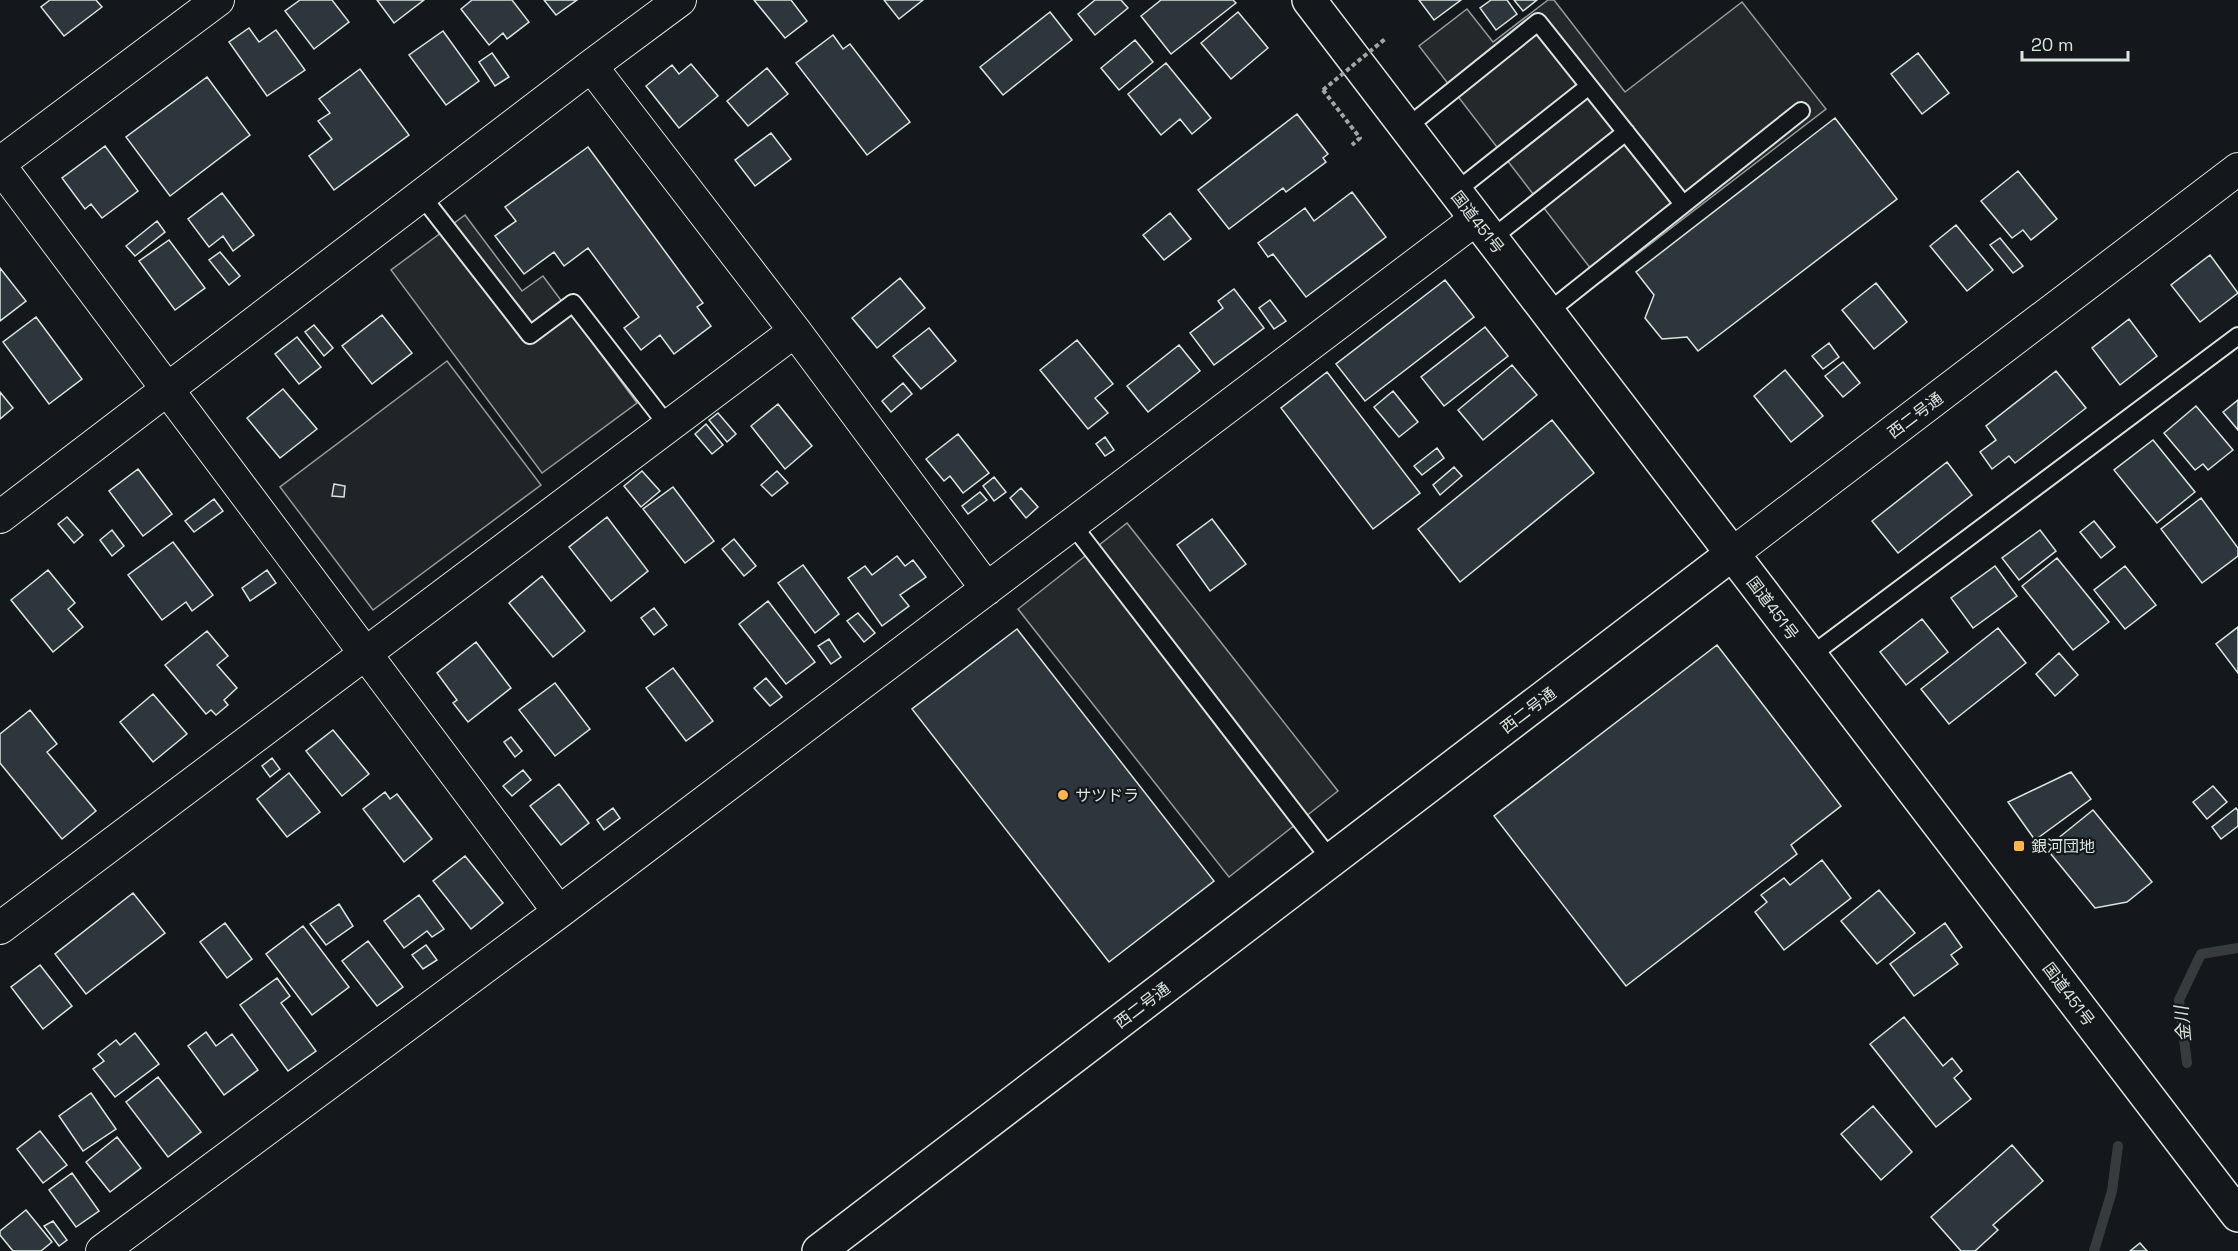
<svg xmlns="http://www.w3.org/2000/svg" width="2238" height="1251" font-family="'Space Grotesk','Noto Sans JP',sans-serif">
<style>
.green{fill:#202428;stroke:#939e99;stroke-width:1.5}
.parking{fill:#24282b;stroke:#939e99;stroke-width:1.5}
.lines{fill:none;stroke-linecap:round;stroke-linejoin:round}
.stream{stroke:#363b3e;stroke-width:10}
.building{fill:#2c363c;stroke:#d8e6dc;stroke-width:1.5}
.service-casing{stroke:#d8e6dc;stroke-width:20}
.minor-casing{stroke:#d8e6dc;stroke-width:34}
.tertiary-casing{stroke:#d8e6dc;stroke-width:36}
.trunk-casing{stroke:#d8e6dc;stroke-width:36}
.path{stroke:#9da8a2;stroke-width:4;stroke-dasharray:4.5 3;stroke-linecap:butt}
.service{stroke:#14181c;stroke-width:16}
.minor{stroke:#14181c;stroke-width:32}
.tertiary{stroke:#14181c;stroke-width:33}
.trunk{stroke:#14181c;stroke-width:33}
.path-bridge{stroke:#9da8a2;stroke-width:4;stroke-dasharray:4.5 3;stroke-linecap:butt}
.poi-dot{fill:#ffb74d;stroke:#14181c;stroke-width:2}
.labels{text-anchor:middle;stroke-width:4.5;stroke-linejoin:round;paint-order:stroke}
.street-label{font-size:16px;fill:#d8e6dc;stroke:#14181c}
.poi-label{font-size:16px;fill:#d8e6dc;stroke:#14181c;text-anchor:start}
.water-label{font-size:18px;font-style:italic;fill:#d8e6dc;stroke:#14181c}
</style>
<rect width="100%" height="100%" fill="#14181c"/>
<path class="green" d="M447,361L541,485L373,610L280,487Z"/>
<path class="parking" d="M1548,0H1554L1625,92L1742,2L1826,109L1601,282L1419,46L1467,9L1493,42Z
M465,215L522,291L543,276L637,403L542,473L391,270Z
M1127,523L1338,791L1229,877L1018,609Z"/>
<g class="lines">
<path class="stream" d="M2187,1063L2179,1000L2201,954L2238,948
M2094,1251L2112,1191L2118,1146"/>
</g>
<path class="building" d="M50,0H96L102,7L64,36L41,7Z
M300,0H332L349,22L314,49L285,11Z
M377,0H424L394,23Z
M472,0H512L529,22L507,39L503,33L489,45L461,9Z
M544,0H577L556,15Z
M754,0H791L807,21L785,38Z
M884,0H923L899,19Z
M1095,0H1121L1128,8L1095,35L1078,14Z
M1161,0H1233L1236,3L1171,54L1141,16Z
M1419,0H1461L1434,20Z
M1491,0H1507L1517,14L1496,30L1480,8Z
M1514,0H1537L1523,11Z
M1050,12L1072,40L1003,95L980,67Z
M1238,12L1268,48L1231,79L1201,43Z
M249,28L259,42L276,30L305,70L267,96L229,42Z
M443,31L479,81L446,105L409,55Z
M833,35L843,49L850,44L910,122L867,155L796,63Z
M1135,40L1153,62L1119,90L1101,68Z
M492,53L509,77L495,86L479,62Z
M1918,53L1949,93L1922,114L1891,74Z
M1166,63L1211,118L1192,134L1180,119L1161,135L1128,94Z
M691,64L718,96L679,128L646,86L672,65L679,74Z
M767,68L788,94L748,126L727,101Z
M360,69L409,135L334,190L309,156L332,139L318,121L330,113L319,99Z
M207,77L250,135L170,196L126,137Z
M1297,114L1328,154L1323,158L1326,162L1286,192L1283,188L1229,229L1198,190Z
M1835,118L1897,199L1698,351L1687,337L1662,339L1645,318L1654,295L1636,272Z
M771,133L791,159L755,186L735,160Z
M105,146L138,191L102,218L91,204L85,209L62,178Z
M588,147L703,303L697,307L711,326L674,354L660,335L641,350L624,328L639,317L588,248L564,266L554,252L524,274L495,236L516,221L505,207Z
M2018,171L2057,219L2031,240L2023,230L2012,238L1981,201Z
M1352,192L1386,237L1306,297L1273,254L1268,257L1258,243L1305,208L1314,221Z
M222,193L254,235L233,251L223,236L209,247L188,219Z
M1170,213L1191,239L1164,260L1143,235Z
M157,221L165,232L135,256L126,246Z
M1956,225L1993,270L1967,291L1930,246Z
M2000,238L2023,266L2013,273L1990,245Z
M169,240L205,288L175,310L139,261Z
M220,252L240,276L229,285L209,260Z
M2210,255L2238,293L2200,322L2171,285Z
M0,268L26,301L0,321Z
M900,278L925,308L877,348L852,318Z
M1445,280L1474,317L1365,401L1336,364Z
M1876,283L1907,322L1874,349L1842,310Z
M1234,289L1264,328L1214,365L1190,333L1223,308L1218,301Z
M1270,300L1286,321L1274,329L1259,308Z
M382,315L412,353L372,384L342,346Z
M36,317L82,379L49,404L3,342Z
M2129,319L2157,356L2120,385L2092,348Z
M314,325L333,348L324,356L305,332Z
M1485,327L1508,356L1444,406L1421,377Z
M929,328L956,361L921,389L893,356Z
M297,337L321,367L299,384L275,354Z
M1077,340L1113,384L1095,398L1108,413L1088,429L1040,370Z
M1829,343L1839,357L1823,369L1812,356Z
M1179,345L1200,371L1148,412L1127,386Z
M1843,362L1860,383L1843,397L1825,376Z
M1512,365L1537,395L1483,440L1458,410Z
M1785,370L1823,416L1791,442L1754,396Z
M2056,371L2086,408L2015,463L2009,456L1992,469L1980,452L1996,440L1986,426Z
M1327,372L1420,493L1373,529L1281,408Z
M903,383L912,394L891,412L882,401Z
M283,389L317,429L280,458L247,418Z
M1393,391L1418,422L1399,437L1374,407Z
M0,392L13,408L0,419Z
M2238,400V430L2223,412Z
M778,404L812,446L785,469L751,426Z
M2196,406L2233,450L2208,470L2203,464L2195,470L2164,433Z
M718,413L736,434L727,442L709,420Z
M1552,420L1594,473L1460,582L1418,529Z
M706,424L723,445L712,454L695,434Z
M958,434L989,473L963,493L950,476L944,481L926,459Z
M1105,437L1114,450L1105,456L1096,444Z
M2153,440L2195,492L2157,523L2114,470Z
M1437,448L1444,458L1422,475L1414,466Z
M1947,462L1972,495L1898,553L1872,521Z
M1454,467L1462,476L1440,495L1433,485Z
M138,469L172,514L143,536L109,491Z
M642,471L660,491L641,507L624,486Z
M777,471L788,483L772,496L761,485Z
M994,477L1006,492L994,501L983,486Z
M334,484L345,486L344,497L332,496Z
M673,487L714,541L685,563L643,509Z
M1021,488L1038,507L1026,518L1010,498Z
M980,492L987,500L968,514L962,506Z
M2201,498L2238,548V556L2202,583L2161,529Z
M214,499L223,511L194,532L185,521Z
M67,517L83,535L74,543L58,524Z
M607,517L648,571L611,601L569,547Z
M1212,519L1246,564L1210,591L1177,545Z
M2094,521L2115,547L2101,558L2080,532Z
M112,530L124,546L112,556L100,540Z
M2040,530L2056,551L2019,580L2002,558Z
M734,539L756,566L744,576L722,549Z
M173,542L213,595L192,611L186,602L162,620L128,575Z
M897,556L905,566L913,560L926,577L900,595L909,606L882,626L848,578L865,566L872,575Z
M2057,558L2109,622L2073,650L2022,586Z
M803,565L839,614L815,633L778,583Z
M1995,566L2017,596L1973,628L1951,598Z
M2125,566L2156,605L2125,629L2094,590Z
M48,570L75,603L68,609L83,627L53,652L11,600Z
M267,570L276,583L250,601L242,588Z
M542,576L585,631L553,657L509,603Z
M768,601L815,662L786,684L739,624Z
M654,608L667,625L654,635L641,618Z
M858,613L875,633L864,642L847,621Z
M1922,619L1948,652L1906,685L1880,652Z
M2238,627V673L2216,644Z
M1998,628L2026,663L1949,724L1921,689Z
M1017,629L1214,881L1109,962L912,709Z
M207,631L228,656L217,665L237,688L224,700L228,705L216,715L211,710L206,714L165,665Z
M829,639L841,657L831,664L818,646Z
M476,642L511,688L468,722L453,703L457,700L437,673Z
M1717,645L1841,806L1791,845L1797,854L1626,986L1494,816Z
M2059,653L2078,675L2055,696L2036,674Z
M673,668L713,721L686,741L646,688Z
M766,678L782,697L770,706L754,688Z
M555,683L590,729L555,756L519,710Z
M153,694L187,734L153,762L120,722Z
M30,710L57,744L47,752L96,811L62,839L0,763V734Z
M333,730L369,774L342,796L306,751Z
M511,737L522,751L515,757L504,742Z
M272,758L280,769L270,777L262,766Z
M523,770L531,780L512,796L503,786Z
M2071,772L2091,799L2035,840L2008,802Z
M289,773L320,812L287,837L257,799Z
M559,784L589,823L561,845L530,806Z
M2213,786L2227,802L2207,819L2193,802Z
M385,792L390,799L397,794L432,839L404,862L363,809Z
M613,808L620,818L604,830L597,820Z
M2236,808L2238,811V826L2221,839L2212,827Z
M2093,810L2152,882L2127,902L2095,908L2046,848Z
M465,856L503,903L471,929L433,881Z
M1822,860L1851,898L1784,950L1755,912L1767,902L1761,895L1784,878L1790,885Z
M1879,890L1915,933L1877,964L1841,921Z
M133,893L165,933L86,994L55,954Z
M419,895L444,929L432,937L427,931L404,948L384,921Z
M339,904L353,926L326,945L310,924Z
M225,923L252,959L227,978L200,942Z
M1945,923L1962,947L1951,955L1958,964L1914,996L1890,964Z
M303,926L349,987L312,1015L266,954Z
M368,941L403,987L377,1006L342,961Z
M426,945L437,960L423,969L412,955Z
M40,965L72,1006L43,1029L11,987Z
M277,978L290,996L281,1003L316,1051L288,1071L240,1005Z
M1904,1017L1943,1066L1952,1058L1962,1071L1954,1078L1971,1099L1936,1127L1870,1044Z
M206,1032L216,1046L232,1034L258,1070L224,1095L188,1046Z
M135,1033L159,1064L115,1097L93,1069L104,1061L98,1054L116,1040L120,1045Z
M158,1077L201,1132L168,1157L126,1102Z
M91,1093L116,1129L83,1151L59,1116Z
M1873,1106L1912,1152L1881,1180L1841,1134Z
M40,1131L67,1165L43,1183L17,1149Z
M117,1137L141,1168L110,1192L86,1162Z
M2012,1145L2043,1181L1993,1225L1998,1230L1975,1251H1961L1931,1217Z
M72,1173L99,1211L76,1227L49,1190Z
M26,1210L52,1242L41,1251H13L0,1235V1231Z
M53,1221L67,1240L59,1246L44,1226Z
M2140,1243L2147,1251H2130Z"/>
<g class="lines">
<defs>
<path id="service" d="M1406,128L1538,22L1683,204
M1455,192L1589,86
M421,195L530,335L573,303L668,426
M1491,239L1626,132
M1548,312L1801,111
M1072,524L1331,860
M1810,656L2238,336"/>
<path id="minor" d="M591,66L795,331L987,589
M0,163L218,0
M0,166L559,912
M0,517L591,66L680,0
M1732,554L2238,169
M0,928L795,331
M102,1251L559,912L1476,219"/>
<path id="tertiary" d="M819,1251L1732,554"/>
<path id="trunk" d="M1309,0L2238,1215"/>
</defs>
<use href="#service" class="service-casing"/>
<use href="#minor" class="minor-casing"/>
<use href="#tertiary" class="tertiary-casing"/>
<use href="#trunk" class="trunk-casing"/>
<path class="path" d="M1323,90L1360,138L1352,145"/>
<use href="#service" class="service"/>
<use href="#minor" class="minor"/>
<use href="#tertiary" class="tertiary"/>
<use href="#trunk" class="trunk"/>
<path class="path-bridge" d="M1323,90L1385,39"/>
</g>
<g class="poi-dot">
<circle cx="1063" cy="795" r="6"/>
<rect x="2013" y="840" width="12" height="12" rx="3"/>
</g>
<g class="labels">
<g class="street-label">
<text transform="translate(1478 222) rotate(52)" y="6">国道451号</text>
<text transform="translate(1915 415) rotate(-37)" y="6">西二号通</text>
<text transform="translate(1773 608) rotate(53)" y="6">国道451号</text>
<text transform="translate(1528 710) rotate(-37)" y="6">西二号通</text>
<text transform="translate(2069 994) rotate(53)" y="6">国道451号</text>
<text transform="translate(1142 1005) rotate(-37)" y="6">西二号通</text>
</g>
<g class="poi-label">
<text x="1075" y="801">サツドラ</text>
<text x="2031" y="852">銀河団地</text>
</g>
<g class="water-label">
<text transform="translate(2183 1024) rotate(-95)" y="6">金川</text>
</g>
</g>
<path d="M2022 51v9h106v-9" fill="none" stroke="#d8e6dc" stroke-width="3"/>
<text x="2031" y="51" font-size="18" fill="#d8e6dc" stroke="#14181c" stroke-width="4.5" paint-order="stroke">20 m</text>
</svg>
